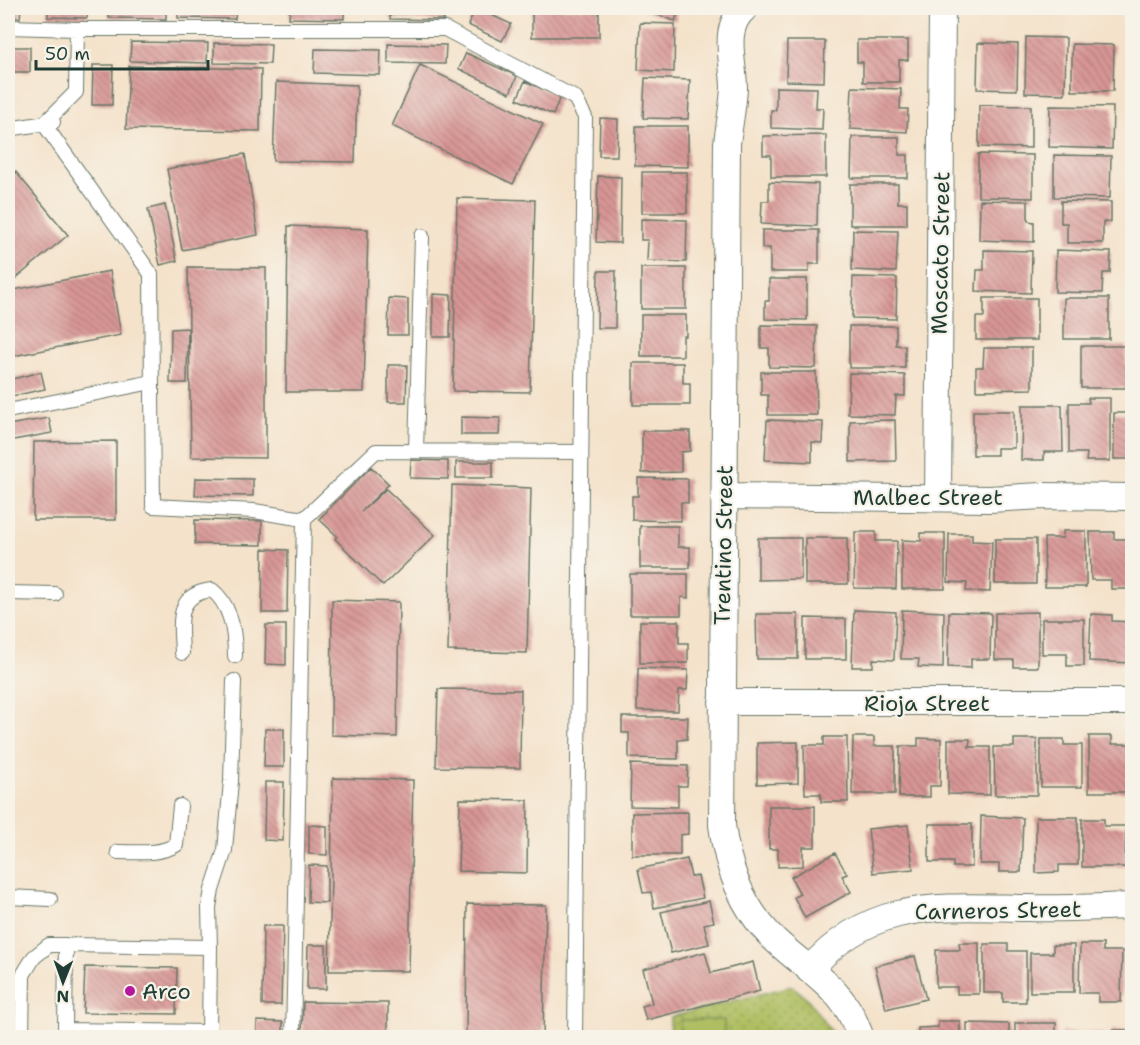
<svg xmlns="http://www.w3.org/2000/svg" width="1140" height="1045" font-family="'Shantell Sans',sans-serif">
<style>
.green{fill:url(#green-dots);stroke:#677e4a;stroke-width:1.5}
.pitch{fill:#afbe61;stroke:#677e4a;stroke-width:1.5}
.building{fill:url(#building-back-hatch)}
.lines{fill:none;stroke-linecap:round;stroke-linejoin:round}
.lane-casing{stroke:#6a7768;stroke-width:16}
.street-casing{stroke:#6a7768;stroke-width:28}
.lane{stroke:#fff;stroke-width:14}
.street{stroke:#fff;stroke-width:26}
.poi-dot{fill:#b5179e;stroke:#f7f3e8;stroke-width:2}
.labels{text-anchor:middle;stroke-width:4.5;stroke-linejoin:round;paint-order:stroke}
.street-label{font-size:22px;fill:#1f3d34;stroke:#f7f3e8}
.poi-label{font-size:22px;fill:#1f3d34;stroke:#f7f3e8;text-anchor:start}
</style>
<defs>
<pattern id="green-dots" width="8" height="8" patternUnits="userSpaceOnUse" patternTransform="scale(1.5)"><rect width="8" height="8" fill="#afbe61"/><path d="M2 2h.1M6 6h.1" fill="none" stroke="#8e9c51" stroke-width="1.8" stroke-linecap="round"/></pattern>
<pattern id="building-back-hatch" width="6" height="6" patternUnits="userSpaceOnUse" patternTransform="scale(1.5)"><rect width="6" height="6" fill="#d89695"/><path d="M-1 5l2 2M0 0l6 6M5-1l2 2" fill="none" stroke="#af7c7a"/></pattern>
</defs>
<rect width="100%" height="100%" fill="#f7f3e8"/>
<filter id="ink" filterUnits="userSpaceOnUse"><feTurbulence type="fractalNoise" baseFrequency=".0167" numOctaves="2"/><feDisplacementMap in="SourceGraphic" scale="12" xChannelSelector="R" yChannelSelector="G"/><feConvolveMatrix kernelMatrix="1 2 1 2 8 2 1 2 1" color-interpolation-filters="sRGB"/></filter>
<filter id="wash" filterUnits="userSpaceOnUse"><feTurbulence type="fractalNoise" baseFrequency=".008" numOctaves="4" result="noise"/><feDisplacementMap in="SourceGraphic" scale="24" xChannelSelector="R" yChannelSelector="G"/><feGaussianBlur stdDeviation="1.35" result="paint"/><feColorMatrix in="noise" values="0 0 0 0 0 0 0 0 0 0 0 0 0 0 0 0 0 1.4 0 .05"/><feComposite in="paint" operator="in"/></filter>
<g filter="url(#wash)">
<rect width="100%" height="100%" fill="#f4e2ca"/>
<path class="green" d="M792,986L807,998L835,1037L670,1038V1017Z"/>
<path class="pitch" d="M680,1020H724V1037H680Z"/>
<g id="blocks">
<path class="building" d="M8,8H21L20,18L8,17Z
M48,8H87V18L48,17Z
M109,8H166V19L109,18Z
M178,8H236L235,19L178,18Z
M290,8H344V19L289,18Z
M390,8H445L444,20L390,19Z
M476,8L511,24L502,41L468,25Z
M532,8H599V37H532Z
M638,8H680L675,21Z
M640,23L675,24L674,72L638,70Z
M1026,37L1066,38L1065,94L1025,93Z
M857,40H908V60H899V82H863V62H857Z
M787,41H825L824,82L786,81Z
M131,42L208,43L207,63L130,61Z
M214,43L271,44L270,64L214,63Z
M978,43L1018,44L1017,90L977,89Z
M388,44L446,45L445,64L388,63Z
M1072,44L1114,45L1113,91H1072Z
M8,47H30V72H8Z
M315,49L381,50L380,75L314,73Z
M466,53L517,76L510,93L459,69Z
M93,65H113L112,105H92Z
M420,65L543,124L513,184L392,126Z
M129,66L261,69L260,131L126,129Z
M645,78L690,80L688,119L643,118Z
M525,81L560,97L553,115L517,99Z
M276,82L357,85L355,162L273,161Z
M776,87L817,88L816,108H823L822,130L771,128V110H776Z
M852,87L901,89L900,109H908L907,132L850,129Z
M979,105L1031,106V148L979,147Z
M1050,106L1113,107L1112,149L1049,147Z
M600,118L618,119L617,156H599Z
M636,126H688V167L635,166Z
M826,135V177H771V155H763V136Z
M852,137H899V155H908V178H851Z
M245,154L258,235L182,250L167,169Z
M978,154L1033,155V198L978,197Z
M1054,155L1111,156L1110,198L1054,197Z
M15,171L68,235L8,285V177Z
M642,172H687V213H642Z
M598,176L621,177L620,243L596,242Z
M769,182L818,184L817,226L761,224L762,201H769Z
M850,184H898V203H907V225H850Z
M457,198L535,200L530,392L453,391Z
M980,200L1028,201V221L1034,222V242L979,240Z
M1061,201L1111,202V222H1103V243H1067V223H1061Z
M165,205L177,261L160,265L148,209Z
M641,219L687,220L686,262L647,261L648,240H641Z
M288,226L368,229L364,392H286Z
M762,230H819V264H809V272H770V248H762Z
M853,230L898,231L896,272L852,270Z
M984,250L1032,251L1031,293L976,291L977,270H984Z
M1056,250L1111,252L1110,273H1103L1102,293L1055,292Z
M188,267L266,268V458L191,457Z
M641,268H686V309H641Z
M110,271L121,335L8,357V291Z
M598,271H616L615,328H597Z
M853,277L897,278L896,319L852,318Z
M769,279H807V320L765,319V301H769Z
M433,294L451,295L450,337H433Z
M389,298L408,299V335H388Z
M984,298H1037V340H976V317H984Z
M1064,298H1109V339H1064Z
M641,315H686V336H683V356H641Z
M761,325L817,326L816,368L769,367V348H761Z
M849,326H896V345L905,346V368H849Z
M188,328L187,383H170L171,329Z
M1081,346H1126V388H1081Z
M984,348H1032V389L976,390V367H983Z
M633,363H683V383H690V405H633Z
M388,365H407L406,402H388Z
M41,372L45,389L8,397V380Z
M761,372H816L817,415H768V395H761Z
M849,373L905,375V396H896L895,415L848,414Z
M1088,398H1110V461H1086L1087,453H1069V403H1089Z
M1022,405H1062L1063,452H1044V460H1021Z
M973,411H1014V448H997V455H973Z
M1114,413H1132V459H1114Z
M461,417L500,418L499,435H461Z
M49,418L52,433L8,441V425Z
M767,420L823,422L822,443L812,442V462L765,460Z
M895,420L896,461L850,462V421Z
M642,431H690V451L681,452V472L642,473Z
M116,441V520H33L34,442Z
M411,460L448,461V479L410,478Z
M456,462H493V478H456Z
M371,467L389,484L361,512L386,489L435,535L383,586L335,539L337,536L319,519Z
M196,478L253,479V496L195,495Z
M638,478L688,479V503L681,502V521L632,520V496H638Z
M452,485L531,488L527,653L448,651Z
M195,520L262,521V545L195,544Z
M640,526H678V547H690V568H640Z
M1063,531H1086V587H1045L1044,538H1063Z
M855,532H876V541H897L896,589L854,588Z
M1090,532H1114V539H1132V589H1111V580H1091Z
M921,533H945V589H902V540L921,541Z
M949,534H972V541L992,542L990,592L966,591L967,583L948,582Z
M758,538H801V579L758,580Z
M805,538H847L848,584H805Z
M995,539H1036V584H995Z
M263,549L288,550L287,613H262Z
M630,574H688V598L681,597V615H630Z
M332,600L399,602L397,737L331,735Z
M854,610L896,612L894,660L873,659V667H852Z
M902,610L944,612L943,668L918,667L919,659H901Z
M949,612L991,613L990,659H971V668L948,667Z
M1038,612V667H1014V660H995V613Z
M756,614H798V659H757Z
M1091,614L1112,615V621L1132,622V663L1089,661Z
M805,618L846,619V659H805Z
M1042,619H1084V666H1067V654H1042Z
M640,621H679V643H688V663H640Z
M266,625H286V665L265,664Z
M638,668L688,670L687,690H679L678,711L637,710Z
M438,689L521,690L520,768L436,767Z
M622,717H688L687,739L678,740V759L629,758V733H622Z
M265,729H284V767H264Z
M1089,736H1112V744H1132V792H1089Z
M824,737H847L848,802H821V794H805L804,745H824Z
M853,737H874V746H895V794H852Z
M918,738L941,739L940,786H930V797H899L900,746H918Z
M948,739H970L969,747H990V795L948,794Z
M1014,739H1037V795H995L994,747H1014Z
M1041,739H1064V745H1082V787H1041Z
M798,742V783L757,784V743Z
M631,764L688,766L687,786H678V807L630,806Z
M333,778L413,780L409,971H329Z
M265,782H284L283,841L264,840Z
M460,799L528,800L527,873L458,871Z
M769,806H815V847H803V866L778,867V849H769Z
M688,812V834L680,835V855H632V813Z
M981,816L1023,818L1021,872H999V864H980Z
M1036,817H1078V865H1059V872L1036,873Z
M1082,819H1104V826H1126L1125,867H1082Z
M929,824H972V867H953V862H929Z
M309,825L327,826V855L309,854Z
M908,825L913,869L873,873L868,829Z
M835,853L847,874L842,876L851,892L805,918L794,897L800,894L791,877Z
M687,859L691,877L698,876L703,898L654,908L651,892L643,893L638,869Z
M309,865L327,866V903L308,902Z
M709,901L714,922L704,924L709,944L671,953L661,912Z
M467,904L546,905L543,1038H466Z
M263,926H283L281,1005H262Z
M959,943H979V994H957V987H936V950H960Z
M984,944H1008V951H1026V1002H1003V993H984Z
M1080,944H1103V951H1122L1121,1002H1098V993H1079Z
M308,945H326V989H307Z
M1053,945H1074V992H1030V953H1053Z
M705,952L711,973L753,962L760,991L646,1020L642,1006L652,1003L643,969Z
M915,956L926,999L886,1009L875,966Z
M85,967L177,968L176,1014L83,1013Z
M303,1002L388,1003V1038H302Z
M257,1021L283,1022V1038H257Z
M938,1021H960V1038H918V1028L938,1027Z
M967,1023L1009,1024V1038H967Z
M1015,1023H1056V1038H1015Z
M1112,1030H1132V1038H1112Z
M1062,1032L1104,1033V1038H1062Z"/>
</g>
</g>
<g filter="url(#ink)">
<use href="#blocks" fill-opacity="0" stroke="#6a7768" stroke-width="1.5"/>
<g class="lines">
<defs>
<path id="lane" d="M8,27L77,29L76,92L44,124L151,274L153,506L254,511L304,519L293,1038
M77,29H445L575,98L585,117L575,1038
M8,129L53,122
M8,411L152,382
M416,451L422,236
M304,519L376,451L581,452
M8,593L55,594
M182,653C181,624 174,594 212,590C231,605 235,633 235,656
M118,852C138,852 158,855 176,845L180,806
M8,897L50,899
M66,945L65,1030L209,1032
M210,947L209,907L212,890L225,850L231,781L234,681
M22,1038L23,975L34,957L49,945H66L210,947L209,1038"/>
<path id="street" d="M745,8C721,28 734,61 734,88C733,107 729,125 727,144L722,825C727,865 740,903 768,933C791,958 825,976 845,1005C852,1014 857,1027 861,1038
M724,496L989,499L1042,496L1132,497
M938,498L942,8
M722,702H1132
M809,970C872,898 940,907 1028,908C1063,909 1097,907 1132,906"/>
</defs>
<use href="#lane" class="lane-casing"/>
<use href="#street" class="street-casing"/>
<use href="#lane" class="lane"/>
<use href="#street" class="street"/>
</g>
</g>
<circle class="poi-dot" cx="130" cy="991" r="6"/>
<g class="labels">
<g class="street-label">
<text transform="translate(940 253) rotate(-89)" y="8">Moscato Street</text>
<text x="928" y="505">Malbec Street</text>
<text transform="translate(723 545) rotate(-89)" y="8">Trentino Street</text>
<text x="927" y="711">Rioja Street</text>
<text transform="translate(998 910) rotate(-1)" y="8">Carneros Street</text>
</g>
<g class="poi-label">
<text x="142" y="999">Arco</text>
</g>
</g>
<rect width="1140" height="1045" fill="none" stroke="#f7f3e8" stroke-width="30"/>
<g transform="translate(63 982) rotate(181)" stroke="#f7f3e8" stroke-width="4.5" paint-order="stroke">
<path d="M0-4.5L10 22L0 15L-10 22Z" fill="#1f3d34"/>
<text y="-9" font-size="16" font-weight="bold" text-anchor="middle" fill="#1f3d34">N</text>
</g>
<path d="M36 60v9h172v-9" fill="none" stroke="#1f3d34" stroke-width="3"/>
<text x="45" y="60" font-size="18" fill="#1f3d34" stroke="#f7f3e8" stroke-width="4.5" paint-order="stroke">50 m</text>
</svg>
